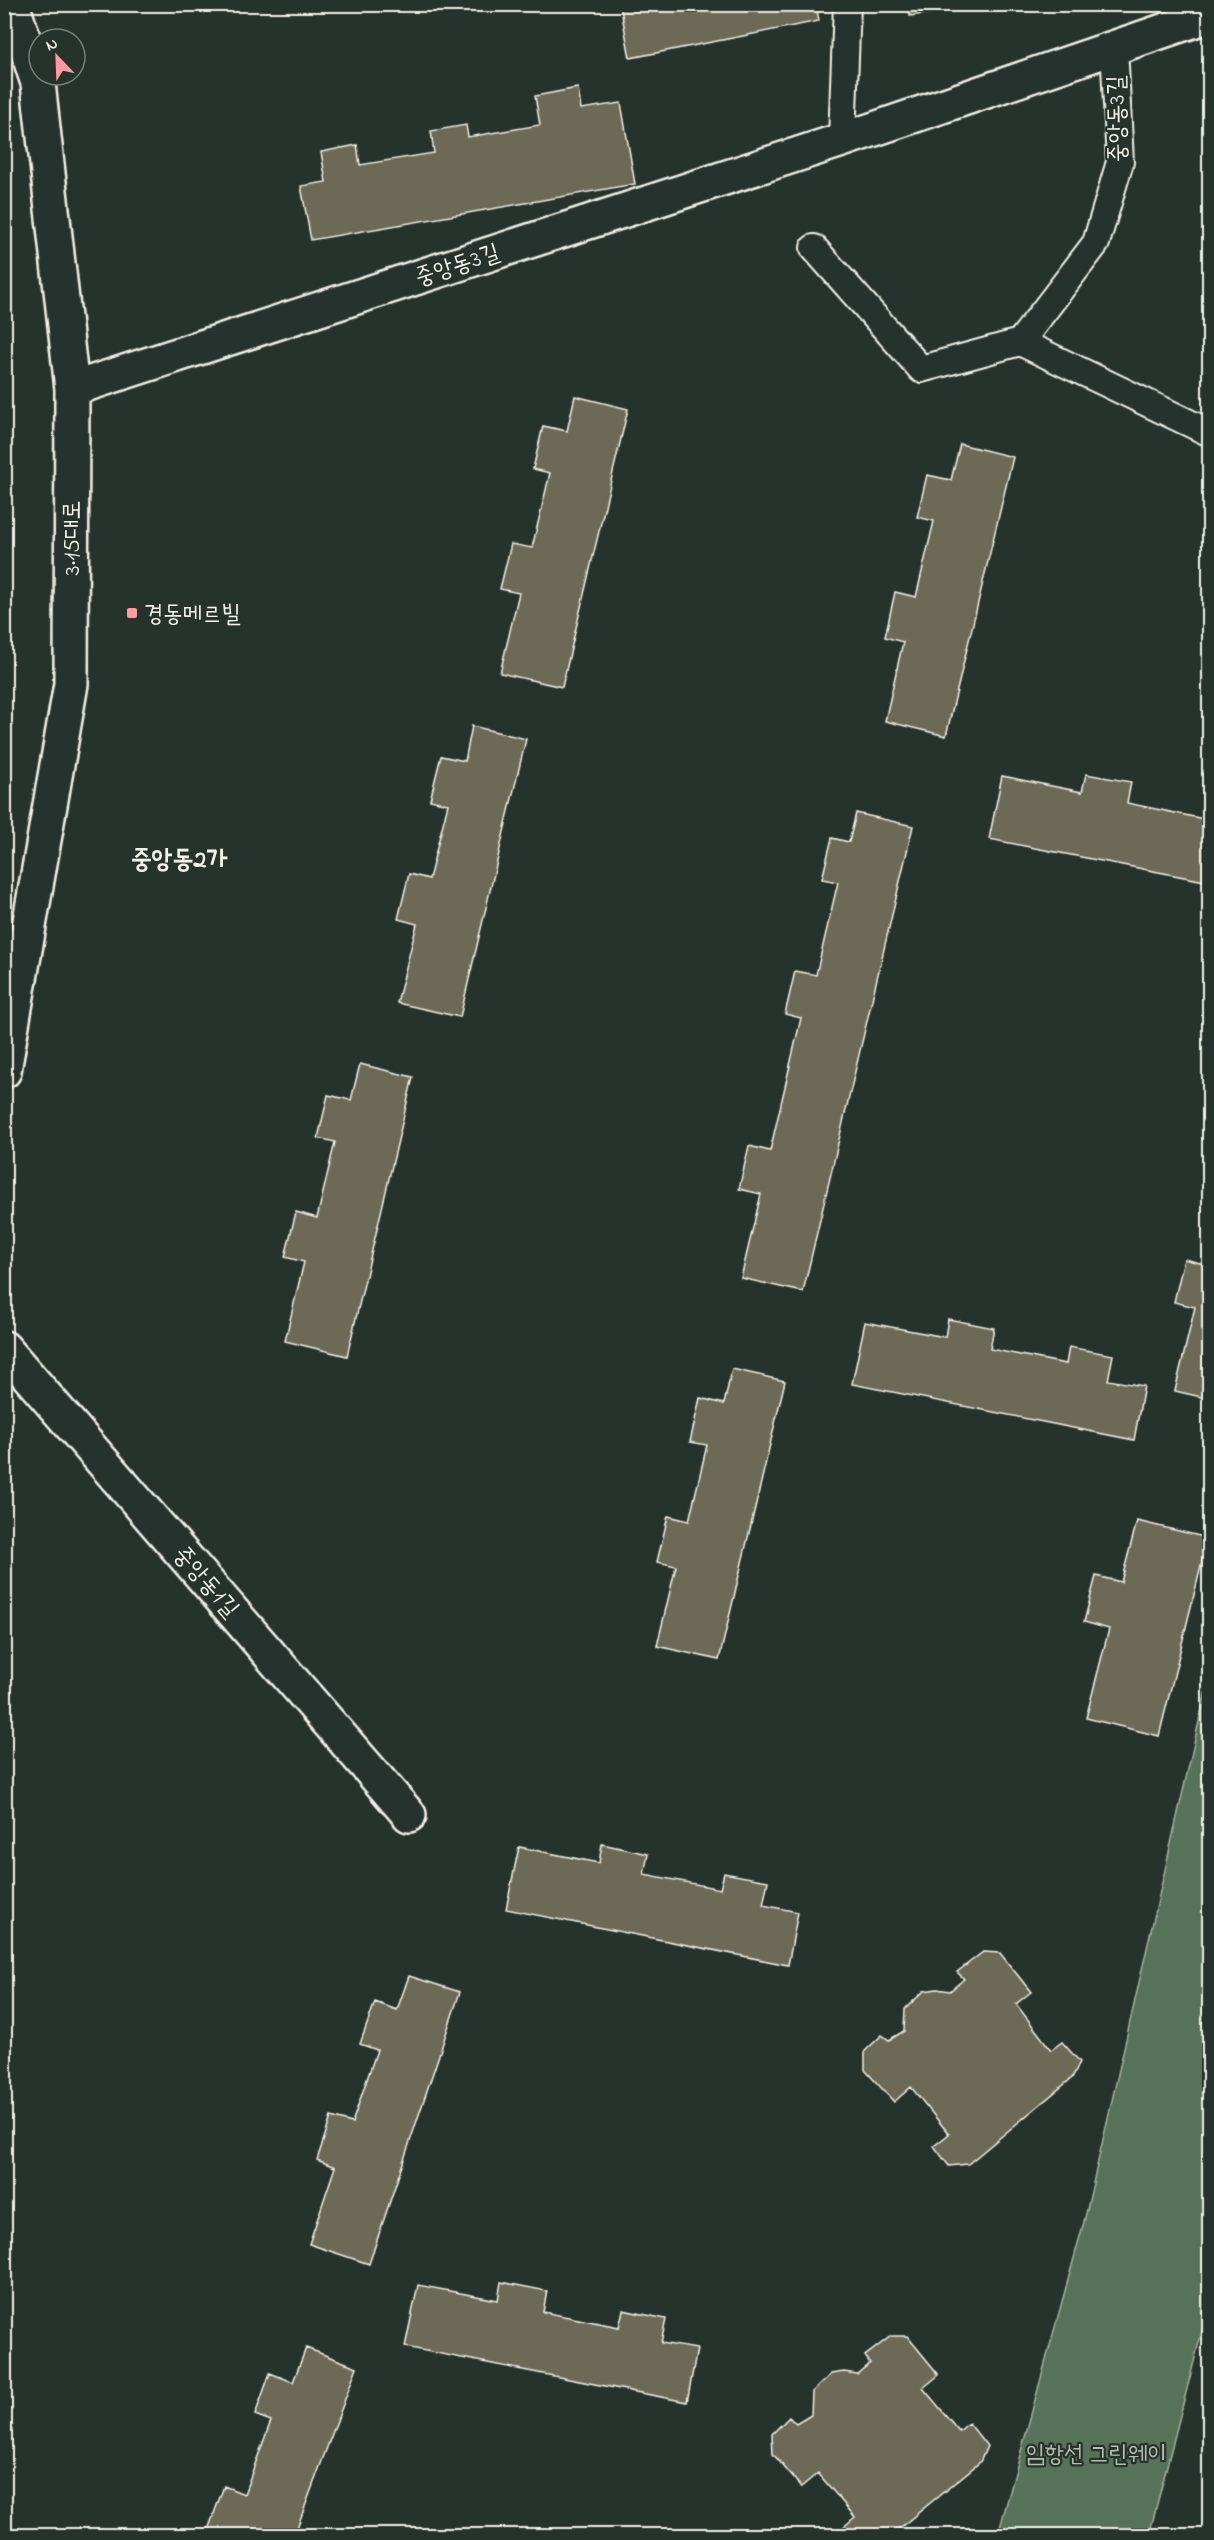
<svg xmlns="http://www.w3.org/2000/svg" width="1214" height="2540" font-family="'Indie Flower','Poor Story',sans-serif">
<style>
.green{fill:#567258;stroke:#a5b2a0;stroke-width:1.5}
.building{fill:#6c6a56;stroke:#f4f1e8;stroke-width:1.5}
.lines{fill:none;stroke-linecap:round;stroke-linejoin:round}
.service-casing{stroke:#f4f1e8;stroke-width:30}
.minor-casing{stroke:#f4f1e8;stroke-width:38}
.service{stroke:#26332d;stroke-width:26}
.minor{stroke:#26332d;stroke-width:33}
.poi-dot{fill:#ff9aa2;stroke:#26332d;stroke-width:2}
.labels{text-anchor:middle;stroke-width:4.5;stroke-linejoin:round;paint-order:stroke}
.street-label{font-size:24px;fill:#f4f1e8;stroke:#26332d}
.poi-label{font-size:24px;fill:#f4f1e8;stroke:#26332d;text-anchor:start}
.park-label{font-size:24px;fill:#b5beae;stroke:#26332d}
.neighbourhood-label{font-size:26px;font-weight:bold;fill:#f4f1e8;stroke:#26332d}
</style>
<rect width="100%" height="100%" fill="#26332d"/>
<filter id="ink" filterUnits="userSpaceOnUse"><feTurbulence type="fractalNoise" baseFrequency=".0167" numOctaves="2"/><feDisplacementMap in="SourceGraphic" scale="12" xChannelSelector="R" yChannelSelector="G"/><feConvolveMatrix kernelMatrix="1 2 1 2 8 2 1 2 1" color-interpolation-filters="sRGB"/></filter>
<g filter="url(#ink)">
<path class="green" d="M1209,1678V2304L1149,2535H998L1085,2218Z"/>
<path class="building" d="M620,4H816L819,21L630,58Z
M908,4H959V9L910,16Z
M578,88L581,109L621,103L635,184L311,240L301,186L326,182L321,152L357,145L360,165L434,153L431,131L466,125L468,137L540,125L535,96Z
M575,396L628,409L562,687L500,673L519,593L500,589L511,544L532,548L550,473L533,469L543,426L567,431Z
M960,444L1013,457L946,736L885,721L903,642L885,637L895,592L916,597L934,521L917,517L927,475L951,480Z
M472,726L526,739L460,1017L397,1003L417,924L398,919L409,874L429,879L448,804L430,800L441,756L465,761Z
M1086,774L1131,782L1127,803L1204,819L1207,801L1210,802V882L989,839L1002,776L1082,792Z
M856,813L913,826L803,1292L741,1278L761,1194L739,1189L749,1146L770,1151L801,1018L785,1014L795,971L816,975L838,882L822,879L832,838L849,842Z
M360,1064L413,1077L347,1356L285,1341L304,1262L285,1257L296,1212L317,1218L335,1142L318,1138L328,1095L351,1100Z
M1210,1241V1399L1175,1391L1195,1307L1174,1302L1184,1259L1204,1264Z
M948,1319L994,1328L990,1349L1066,1364L1069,1347L1113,1355L1108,1380L1144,1386L1134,1440L852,1384L865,1322L945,1337Z
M732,1369L785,1381L719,1660L657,1646L676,1566L657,1562L668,1516L689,1521L707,1445L690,1442L700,1398L724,1404Z
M1137,1521L1208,1538L1159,1736L1086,1718L1109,1629L1084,1622L1096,1576L1121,1582Z
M602,1844L648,1854L644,1874L720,1889L724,1873L768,1881L763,1905L798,1912L788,1965L506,1909L519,1847L599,1863Z
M983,1952L1000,1953L1031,1992L1016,2004L1051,2050L1062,2042L1080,2062L1072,2078L968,2164L949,2166L934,2146L949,2134L911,2087L894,2102L865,2070V2051L882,2035L889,2040L904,2031L905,2009L924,1991L937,1989L950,1991L964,1979L957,1972Z
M409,1976L460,1992L369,2264L309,2244L335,2167L317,2160L331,2117L352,2123L377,2050L360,2044L375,2002L397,2010Z
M501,2282L547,2291L543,2312L619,2327L623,2310L666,2319L661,2343L697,2349L687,2402L405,2347L418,2285L498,2300Z
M891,2336H907L939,2375L923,2388L959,2431L969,2423L987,2446L980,2462L890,2536H845L840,2530L855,2517L818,2473L801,2487L773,2454L772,2434L789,2417L796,2424L811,2415L812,2392L831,2374L844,2372L857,2374L870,2363L865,2356Z
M306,2348L357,2367L294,2536H222L208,2530L224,2486L244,2494L271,2421L255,2415L270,2373L293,2382Z"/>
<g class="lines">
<defs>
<path id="service" d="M842,140L847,4
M814,248L921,369L1020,342L1096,243L1120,162L1114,47
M1020,342L1210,433"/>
<path id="minor" d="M72,389L842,140L1210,15
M4,1071L71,684L72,389L38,83L12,4
M4,1348L409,1815"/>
</defs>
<use href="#service" class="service-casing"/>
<use href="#minor" class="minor-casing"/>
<use href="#service" class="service"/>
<use href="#minor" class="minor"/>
</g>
</g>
<rect class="poi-dot" x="126" y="607" width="12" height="12" rx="3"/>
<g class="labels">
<g class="street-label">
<text transform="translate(1116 119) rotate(-91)" y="8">중앙동3길</text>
<text transform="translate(457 264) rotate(-18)" y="8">중앙동3길</text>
<text transform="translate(71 538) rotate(-90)" y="8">3·15대로</text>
<text transform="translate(207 1581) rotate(49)" y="8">중앙동1길</text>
</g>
<g class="poi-label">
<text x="144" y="621">경동메르빌</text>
</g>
<g class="park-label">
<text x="1096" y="2461">임항선 그린웨이</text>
</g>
<g class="neighbourhood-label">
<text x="179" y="867">중앙동2가</text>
</g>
</g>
<rect width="1214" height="2540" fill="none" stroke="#26332d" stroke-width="24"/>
<rect x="12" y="12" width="1190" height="2516" fill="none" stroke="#f4f1e8" stroke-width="2" filter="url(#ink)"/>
<g transform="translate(57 57) rotate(337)"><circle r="28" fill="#26332d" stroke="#787f78" stroke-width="1.5"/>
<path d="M0-4.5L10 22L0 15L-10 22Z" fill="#ff9aa2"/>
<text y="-9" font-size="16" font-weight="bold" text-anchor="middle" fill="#f4f1e8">N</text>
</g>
</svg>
